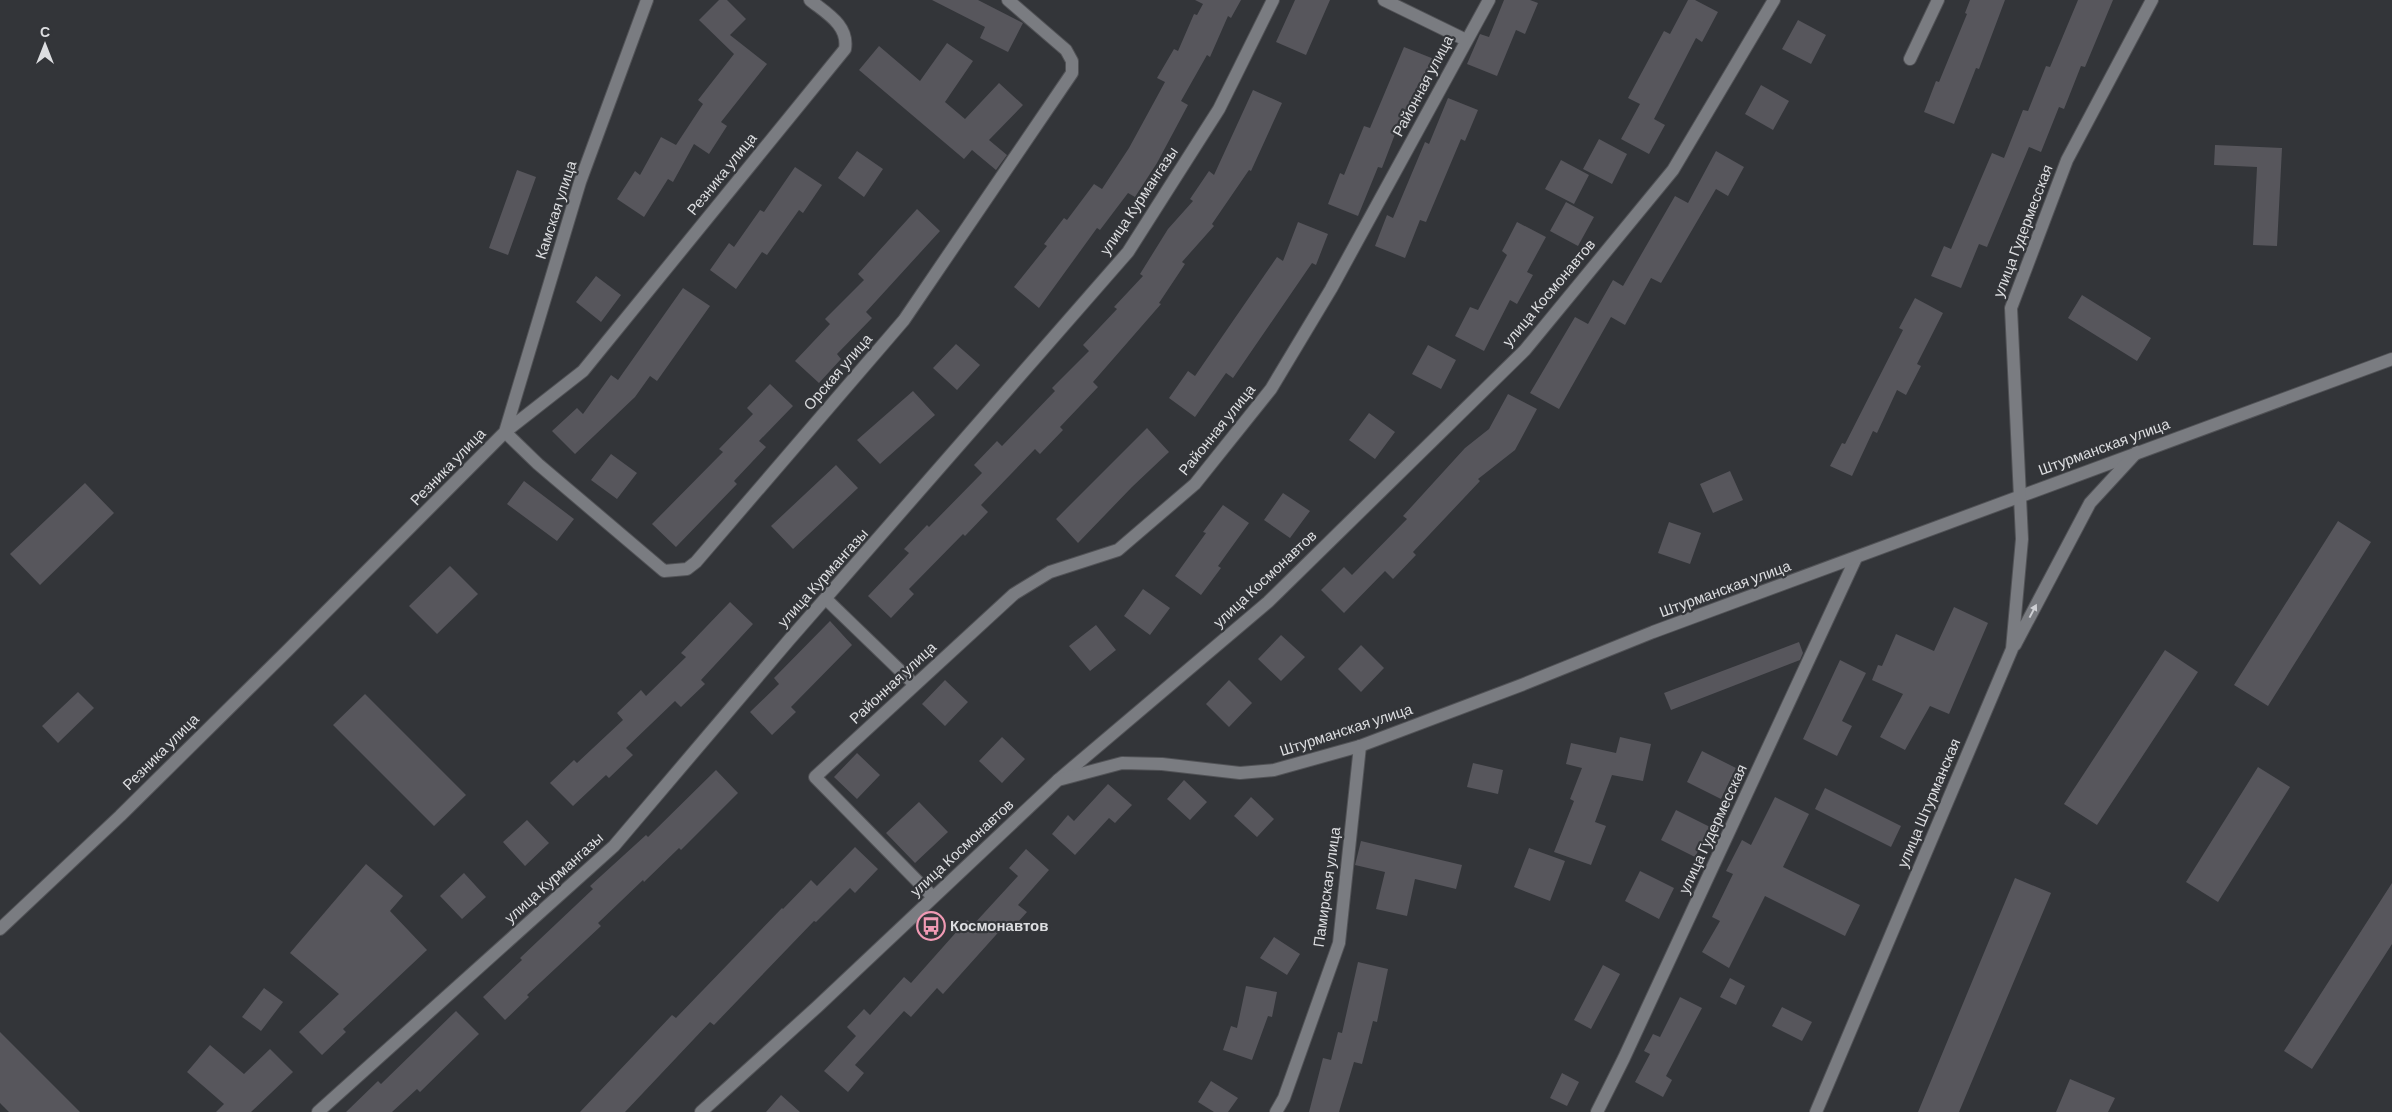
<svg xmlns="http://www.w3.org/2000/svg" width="2392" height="1112" font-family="Barlow,sans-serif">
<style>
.building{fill:#57565c}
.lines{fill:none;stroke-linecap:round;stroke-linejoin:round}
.minor-casing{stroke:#515256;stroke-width:14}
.tertiary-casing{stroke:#515256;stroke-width:14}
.secondary-casing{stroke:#515256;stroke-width:14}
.minor{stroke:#7a7c81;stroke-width:12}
.tertiary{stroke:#7a7c81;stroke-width:12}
.secondary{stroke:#7a7c81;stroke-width:12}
.oneway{fill:#cecfd3}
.labels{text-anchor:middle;stroke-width:4.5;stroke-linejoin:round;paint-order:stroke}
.street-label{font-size:15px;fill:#dddee1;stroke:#333539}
.poi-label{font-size:15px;font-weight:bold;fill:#dddee1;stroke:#333539;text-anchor:start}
</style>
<rect width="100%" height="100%" fill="#333539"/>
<path class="building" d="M719,0H727L746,19L730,35L767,64L721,122L727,126L709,154L694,144L673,182L668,179L644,217L617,199L635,171L640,175L661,137L676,145L703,104L698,100L734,54L699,20Z
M932,0H978L1023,23L1008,52L980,38L985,27Z
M1195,0H1241L1231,18L1228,16L1210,57L1207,55L1181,101L1188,105L1157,163L1135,197L1128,193L1100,230L1097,228L1039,308L1014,287L1047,246L1044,244L1064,218L1067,220L1094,184L1102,189L1129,148L1165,82L1157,78L1174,49L1178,51L1194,14L1197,15L1203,4Z
M1295,0H1330L1306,55L1276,42Z
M1504,0H1530L1538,3L1525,34L1516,30L1497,76L1467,64L1480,34L1489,37Z
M1688,0H1695L1718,12L1702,42L1696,38L1654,119L1665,125L1649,154L1621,139L1640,104L1628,98L1664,31L1670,34Z
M1970,0H2005L1979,69L1976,68L1954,124L1924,112L1936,81L1939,82L1967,14L1965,13Z
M2078,0H2113L2085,67L2081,66L2064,109L2059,107L2041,152L2029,147L1987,247L1979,244L1961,288L1931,276L1944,246L1951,249L1992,153L2004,158L2023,110L2028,111L2046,66L2050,67Z
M1798,20L1826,35L1811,64L1782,49Z
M947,43L973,61L945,102L965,119L999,83L1023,105L989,140L1007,155L996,170L972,150L964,159L859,70L879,46L920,81Z
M1404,47L1434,59L1403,131L1397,129L1382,168L1378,167L1358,216L1328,204L1340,173L1344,175L1364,126L1370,128Z
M1761,85L1789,101L1773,130L1745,114Z
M1253,90L1282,103L1251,171L1249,170L1212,224L1214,226L1182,262L1185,264L1159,303L1161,304L1093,382L1098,387L1060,427L1063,430L1040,454L1035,449L981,505L988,512L965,536L963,534L909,589L914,594L891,618L868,596L909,553L904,549L927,525L929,527L982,473L974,465L997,441L1002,446L1055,391L1052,388L1089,351L1083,345L1117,309L1114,307L1143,276L1140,274L1168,229L1193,201L1190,199L1209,171L1214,175Z
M1448,98L1478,110L1465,141L1461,139L1426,222L1420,220L1405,258L1375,246L1387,215L1393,218L1425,142L1429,144Z
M1599,139L1627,154L1612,184L1583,169Z
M2215,145L2282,148L2277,246L2253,245L2257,167L2214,165Z
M857,151L883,169L864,197L838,178Z
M1716,151L1744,167L1728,196L1716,189L1661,283L1651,278L1625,325L1611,317L1559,409L1530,393L1575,317L1588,324L1613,280L1623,286L1675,196L1688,203Z
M1561,160L1589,175L1574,204L1545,189Z
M795,167L822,185L803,213L799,210L767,255L762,252L736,289L710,270L729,243L734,247L760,210L764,212Z
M517,170L536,177L508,255L489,248Z
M1566,202L1594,217L1578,246L1550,231Z
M917,209L940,231L866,312L872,318L837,354L841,359L819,383L795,361L830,324L825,319L864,280L858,274Z
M1298,222L1328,234L1316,265L1312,263L1233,378L1226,373L1195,417L1169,398L1188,371L1195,376L1277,257L1283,261Z
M1517,222L1546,237L1527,272L1533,275L1517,304L1510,300L1484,351L1455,336L1470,307L1478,310L1507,255L1502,251Z
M596,276L621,295L601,322L576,302Z
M683,288L710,306L657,381L650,376L635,397L575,454L552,431L577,408L583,414L611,375L618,380Z
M2082,295L2151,338L2137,361L2068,318Z
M1915,298L1943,313L1917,364L1921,366L1906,395L1897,390L1877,433L1873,431L1852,476L1830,466L1842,443L1845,444L1903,330L1899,328Z
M956,344L980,365L957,390L933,368Z
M1428,345L1456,360L1441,389L1412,374Z
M770,384L793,406L759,441L766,447L734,481L737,484L676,547L652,524L723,452L719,449L753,414L747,408Z
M913,391L935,415L880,464L857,440Z
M1508,394L1537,409L1515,450L1478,479L1480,481L1413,552L1416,555L1393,579L1385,571L1344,613L1321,590L1344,567L1352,575L1407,519L1403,516L1465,448L1489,429Z
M1369,413L1395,432L1375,459L1349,440Z
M1147,428L1169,452L1132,487L1078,543L1056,519Z
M611,454L637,473L617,499L591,480Z
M836,465L858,488L793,549L771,526Z
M1730,471L1743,500L1713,513L1700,484Z
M524,481L574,519L557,541L507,504Z
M85,483L114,513L40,585L10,554Z
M1283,493L1310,511L1290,538L1264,520Z
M1223,505L1249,523L1218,566L1221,568L1201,595L1175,576L1206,533L1203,532Z
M2338,521L2371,542L2268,706L2234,685Z
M1669,522L1701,533L1690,564L1658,553Z
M450,566L478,594L437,634L409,606Z
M1143,589L1170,608L1150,635L1124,616Z
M730,602L753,624L701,680L705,684L681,707L675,701L626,748L633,755L609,778L606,775L573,806L550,783L574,760L577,763L623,720L617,713L641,690L646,696L686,657L681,653Z
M1954,607L1988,623L1949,714L1930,706L1905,750L1880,737L1903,694L1872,680L1878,665L1882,666L1896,634L1934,651Z
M830,621L852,645L791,707L796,712L772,735L750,712L779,684L774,678Z
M1096,625L1116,650L1090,671L1069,646Z
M1281,635L1305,657L1281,681L1258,659Z
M1799,642L1803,653L1800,660L1671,710L1664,693Z
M1361,645L1384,668L1361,692L1338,669Z
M2165,650L2198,672L2097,825L2064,804Z
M1840,660L1866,673L1842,721L1852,726L1837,756L1803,739Z
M945,680L968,702L945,726L922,704Z
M1229,680L1252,703L1229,727L1206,704Z
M78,692L94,708L58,743L42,726Z
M365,694L466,795L434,826L333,725Z
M1002,737L1025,759L1002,783L979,761Z
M1620,737L1651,744L1643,781L1612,775L1595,822L1606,826L1591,865L1554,852L1574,801L1570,799L1582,768L1566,764L1571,743L1616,753Z
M1702,751L1736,768L1721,799L1687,782Z
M857,753L880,775L857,799L834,777Z
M1473,763L1503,770L1498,794L1467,787Z
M2258,767L2290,787L2218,902L2186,882Z
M716,770L738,793L681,850L679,848L644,882L643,880L598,923L601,926L527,995L529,997L505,1020L483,997L522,960L520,958L593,889L590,886L646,835L648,837Z
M1184,780L1207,802L1190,820L1167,799Z
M1108,784L1132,805L1115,823L1109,818L1075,855L1052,834L1068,815L1074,821Z
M1825,788L1901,826L1891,847L1815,809Z
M1251,797L1274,819L1257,837L1234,816Z
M1775,797L1809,814L1783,867L1860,905L1845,936L1765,896L1729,968L1702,952L1720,921L1712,917L1733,874L1726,871L1742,840L1751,845Z
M919,802L948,832L915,863L886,833Z
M1676,810L1710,827L1695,857L1661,840Z
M527,820L549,843L525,866L503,842Z
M1361,841L1462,865L1456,889L1415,879L1407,916L1376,909L1385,872L1355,865Z
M855,847L878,869L855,893L850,888L816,922L814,921L714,1025L710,1022L625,1112H580L672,1015L676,1018L782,908L783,909L811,880L817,886Z
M1529,848L1565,861L1550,901L1514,887Z
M1026,849L1049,870L1018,905L1027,912L1010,931L1004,926L943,994L937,988L911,1017L904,1011L855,1065L864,1073L848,1092L824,1071L856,1036L847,1027L864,1009L870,1015L904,977L911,983L967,920L973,925L1018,876L1009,868Z
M366,864L403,896L390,911L427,950L343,1029L346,1032L322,1055L299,1032L339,994L290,953Z
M1640,871L1674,888L1659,919L1625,901Z
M464,873L486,897L462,919L440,896Z
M2015,878L2051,893L1959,1112H1918Z
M2392,883V944L2312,1069L2284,1051Z
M1274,937L1300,954L1287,975L1260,958Z
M1358,962L1388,969L1377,1022L1373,1021L1362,1064L1354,1062L1339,1112H1309L1323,1058L1331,1060L1338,1032L1342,1033Z
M1603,965L1620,974L1591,1029L1574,1020Z
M1730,978L1745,986L1736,1005L1720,997Z
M1246,986L1277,992L1272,1017L1268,1016L1252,1060L1223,1050L1231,1026L1237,1028Z
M264,988L283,1002L261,1031L242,1017Z
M1680,997L1702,1008L1666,1076L1672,1080L1663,1097L1635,1082L1650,1054L1644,1051L1653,1034L1660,1037Z
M1782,1007L1812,1022L1802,1041L1772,1026Z
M456,1011L479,1034L420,1092L417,1089L392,1112H346L378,1081L381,1084Z
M0,1032L80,1112H9L0,1103Z
M210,1045L244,1074L270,1049L293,1072L251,1112H216L224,1104L187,1072Z
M1562,1073L1579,1082L1567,1106L1550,1098Z
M2070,1079L2115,1098L2108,1112H2056Z
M1211,1081L1238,1098L1228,1112H1214L1198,1102Z
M781,1095L800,1112H766Z"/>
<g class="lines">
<defs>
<path id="minor" d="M1384,0L1466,40
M1910,59L1938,0
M505,432L538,464L664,571L687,569L696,562L904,320L1072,73V61L1066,50L1008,0
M505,432L580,182L647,0
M827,600L915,685
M1058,780L1268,602L1525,350L1673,170L1774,0
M933,897L815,777L1014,594L1050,572L1118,550L1195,484L1271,389L1331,289L1489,0
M0,929L120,816L287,651L505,432L583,371L845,49C849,25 826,13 810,0
M318,1112L614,846L789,640L1128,252L1219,109L1273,0
M1276,1112L1284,1098L1339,943L1360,746
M1597,1112L1624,1058L1856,558"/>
<path id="tertiary" d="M701,1112L817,1007L1058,780L1122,763L1162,764L1240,773L1274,770L1360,746L1524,684L1653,632L2392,359"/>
<path id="secondary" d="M2015,645L2090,503L2137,452
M1816,1112L2012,649L2022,539L2011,308L2067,160L2152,0"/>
</defs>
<use href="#minor" class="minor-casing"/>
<use href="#tertiary" class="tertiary-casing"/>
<use href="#secondary" class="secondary-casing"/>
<use href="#minor" class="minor"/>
<use href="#tertiary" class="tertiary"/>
<use href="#secondary" class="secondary"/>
</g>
<defs><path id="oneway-solid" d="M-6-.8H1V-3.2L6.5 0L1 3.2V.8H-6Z" transform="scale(1.25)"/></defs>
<use class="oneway" href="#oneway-solid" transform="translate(2033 611) rotate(-62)"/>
<defs>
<symbol id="bus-ring" viewBox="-11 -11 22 22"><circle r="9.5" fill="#333539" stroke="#f09ab4" stroke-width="1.5"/><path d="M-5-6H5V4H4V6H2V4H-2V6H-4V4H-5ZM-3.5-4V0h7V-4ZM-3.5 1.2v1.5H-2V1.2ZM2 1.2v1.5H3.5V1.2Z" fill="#f09ab4"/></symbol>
</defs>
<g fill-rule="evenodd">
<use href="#bus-ring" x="915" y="910" width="32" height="32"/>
</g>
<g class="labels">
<g class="street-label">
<text transform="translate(1423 86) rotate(-62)" y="5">Районная улица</text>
<text transform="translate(722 174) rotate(-51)" y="5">Резника улица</text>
<text transform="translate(1139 201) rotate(-56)" y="5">улица Курмангазы</text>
<text transform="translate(556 210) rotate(-72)" y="5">Камская улица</text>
<text transform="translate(2023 231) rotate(-69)" y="5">улица Гудермесская</text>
<text transform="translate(1549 293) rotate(-50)" y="5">улица Космонавтов</text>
<text transform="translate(838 372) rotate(-49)" y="5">Орская улица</text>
<text transform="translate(1217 430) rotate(-51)" y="5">Районная улица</text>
<text transform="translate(2104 447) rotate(-20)" y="5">Штурманская улица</text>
<text transform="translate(448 467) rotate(-46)" y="5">Резника улица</text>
<text transform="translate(823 578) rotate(-48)" y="5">улица Курмангазы</text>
<text transform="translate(1265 579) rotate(-43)" y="5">улица Космонавтов</text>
<text transform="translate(1725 589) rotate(-20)" y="5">Штурманская улица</text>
<text transform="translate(893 683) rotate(-43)" y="5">Районная улица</text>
<text transform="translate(1346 730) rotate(-18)" y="5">Штурманская улица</text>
<text transform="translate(161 752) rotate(-45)" y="5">Резника улица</text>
<text transform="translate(1929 803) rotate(-67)" y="5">улица Штурманская</text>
<text transform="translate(1713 829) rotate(-65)" y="5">улица Гудермесская</text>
<text transform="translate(962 848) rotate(-43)" y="5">улица Космонавтов</text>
<text transform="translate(554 878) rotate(-42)" y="5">улица Курмангазы</text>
<text transform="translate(1327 887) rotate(-82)" y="5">Памирская улица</text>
</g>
<g class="poi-label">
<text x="950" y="931">Космонавтов</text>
</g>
</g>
<g transform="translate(45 45)" stroke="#333539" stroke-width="4" paint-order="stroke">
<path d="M0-4L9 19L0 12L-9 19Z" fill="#dddee1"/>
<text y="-8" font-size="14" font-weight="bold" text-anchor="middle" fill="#dddee1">С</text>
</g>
</svg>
